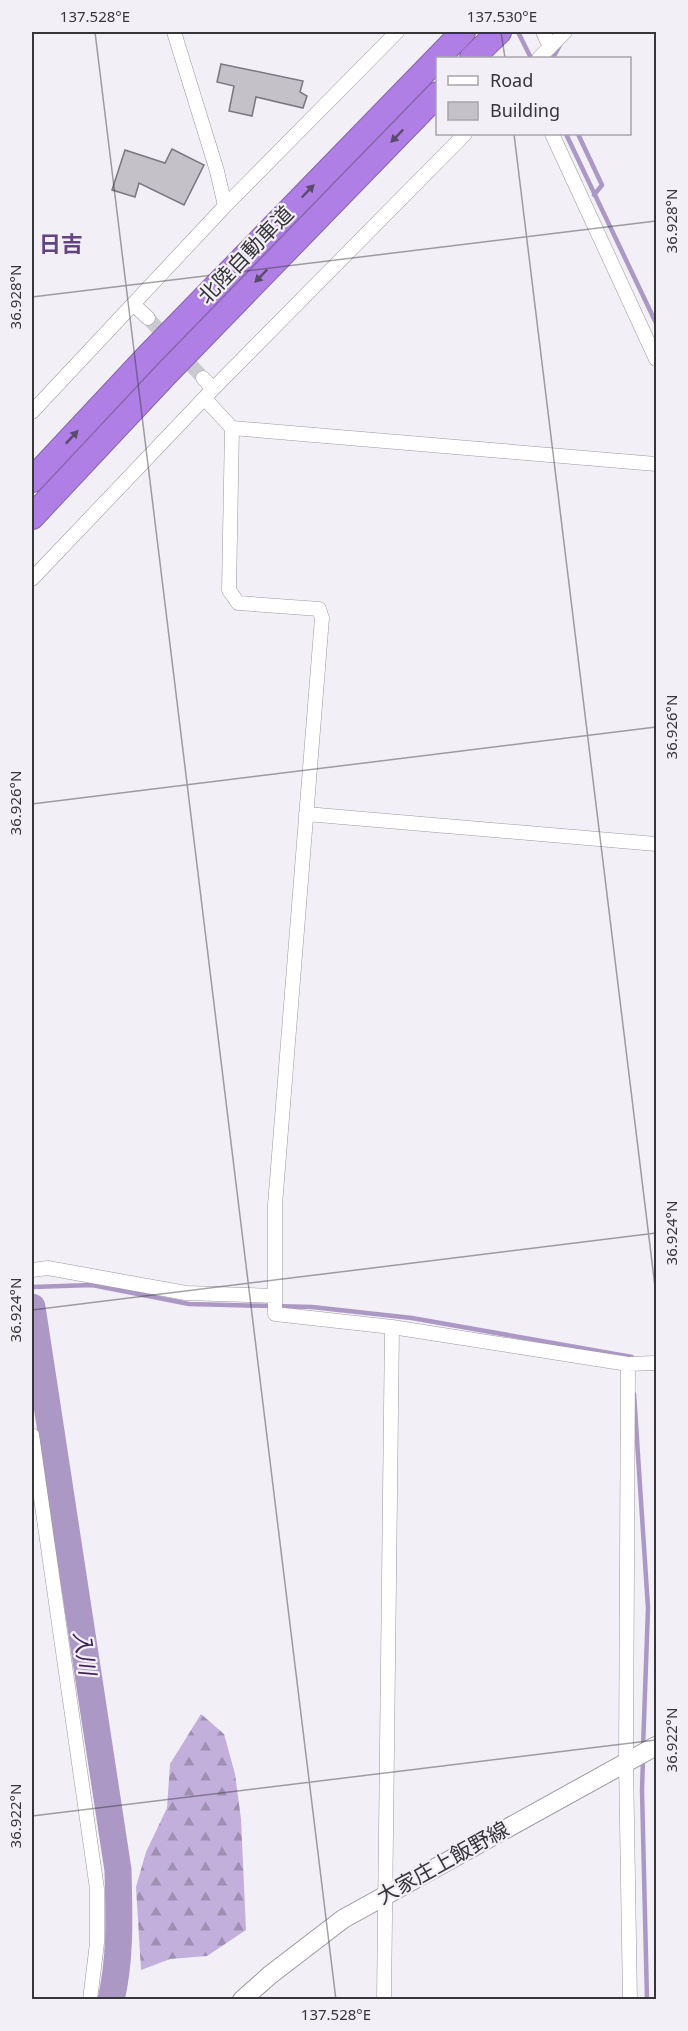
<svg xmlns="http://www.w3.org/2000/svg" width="688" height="2031" font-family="'Noto Sans','Noto Sans JP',sans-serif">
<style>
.forest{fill:url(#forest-firs)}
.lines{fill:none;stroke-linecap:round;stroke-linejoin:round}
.stream{stroke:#ab98c4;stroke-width:4.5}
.river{stroke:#ab98c4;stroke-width:27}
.building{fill:#c5c1c9;stroke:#7a777f;stroke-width:1.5}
.street-tunnel{stroke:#cccad1;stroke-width:14;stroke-dasharray:14 7;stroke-linecap:butt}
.street-casing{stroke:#9c99a1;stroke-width:15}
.secondary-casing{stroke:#9c99a1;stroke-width:20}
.highway-casing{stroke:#8565a8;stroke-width:26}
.street{stroke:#fff;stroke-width:14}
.secondary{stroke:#fff;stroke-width:18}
.highway{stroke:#af7fe5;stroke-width:24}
.oneway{fill:#5a4b6c}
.ticks{fill:none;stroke:#363538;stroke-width:1.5;stroke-opacity:0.45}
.labels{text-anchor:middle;stroke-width:4.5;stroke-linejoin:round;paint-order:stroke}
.street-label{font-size:21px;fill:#363538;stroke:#f2eff7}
.neighbourhood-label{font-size:22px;font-weight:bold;fill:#614480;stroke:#f2eff7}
.water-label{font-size:22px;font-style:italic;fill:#3d2258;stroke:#f2eff7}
.neatline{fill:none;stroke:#363538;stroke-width:2}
.ticks-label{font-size:15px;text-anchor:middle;fill:#363538}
</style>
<defs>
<pattern id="forest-firs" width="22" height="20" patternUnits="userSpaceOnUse" patternTransform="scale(1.5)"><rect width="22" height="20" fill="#c2afdb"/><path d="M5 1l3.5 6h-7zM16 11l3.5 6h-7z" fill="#9e8fb3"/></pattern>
</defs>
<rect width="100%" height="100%" fill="#f2eff7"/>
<path class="forest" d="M201,1714L224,1734L235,1774L241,1819L246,1930L207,1956L170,1959L141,1970L136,1887L146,1852L167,1808L170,1764Z"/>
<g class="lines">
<path class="stream" d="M518,32L531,58
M553,58L560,45
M566,134L656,323
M578,134L602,185L594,195
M32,1287L92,1285L189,1304L312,1307L412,1318L632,1357V1362
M634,1394L648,1608L643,1748
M643,1759L642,1790L647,2000"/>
<path class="river" d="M32,1307L118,1870C119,1914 121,1957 111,2000"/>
</g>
<path class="building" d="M221,64L303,81L300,92L307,96L303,108L256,97L252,116L229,111L234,86L217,82Z
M172,149L204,165L184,205L139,183L135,197L112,190L125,150L165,163Z"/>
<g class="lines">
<path class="street-tunnel" d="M148,318L203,378"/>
<defs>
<path id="street" d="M174,32L217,171L225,206
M543,32L550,47
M539,58L565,32
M552,134L656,359
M133,304L148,318
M203,378L213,389
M205,399L232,428L656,464
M32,412L225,206L397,32
M232,428L229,590L238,603L319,609L322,618L275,1205V1314L392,1327L628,1364L626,1762L630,2000
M32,579L213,389L465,134
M306,814L656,844
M32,1270L48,1268L186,1293L275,1296
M628,1364L656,1363
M32,1435L97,1889V1943L90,2000
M384,2000L392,1327"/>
<path id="secondary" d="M242,2000L270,1975L343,1919L656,1746"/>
<path id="highway" d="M472,58L499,32
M32,480L148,356L463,32
M32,517L166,374L438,94"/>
</defs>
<use href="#street" class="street-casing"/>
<use href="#secondary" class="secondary-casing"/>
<use href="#highway" class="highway-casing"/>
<use href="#street" class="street"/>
<use href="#secondary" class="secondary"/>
<use href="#highway" class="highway"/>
</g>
<defs><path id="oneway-solid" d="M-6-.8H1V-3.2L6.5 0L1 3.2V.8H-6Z" transform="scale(1.5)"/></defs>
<g class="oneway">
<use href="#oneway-solid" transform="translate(397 136) rotate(134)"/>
<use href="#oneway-solid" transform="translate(308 191) rotate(-46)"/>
<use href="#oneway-solid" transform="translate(261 276) rotate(134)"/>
<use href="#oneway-solid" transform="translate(72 437) rotate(-47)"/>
</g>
<path class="ticks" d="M95,32L336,2000M501,32L505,58M514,134L656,1295M32,297L656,221M32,804L656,727M32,1310L656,1233M32,1816L656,1740"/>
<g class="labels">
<g class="street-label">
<text transform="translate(246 255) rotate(-46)" y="7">北陸自動車道</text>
<text transform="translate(443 1863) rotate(-29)" y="7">大家庄上飯野線</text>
</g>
<g class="neighbourhood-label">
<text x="61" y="252">日吉</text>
</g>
<g class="water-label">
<text transform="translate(85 1653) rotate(81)" y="8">入川</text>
</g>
</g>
<rect width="688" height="2031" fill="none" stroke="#f2eff7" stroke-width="66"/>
<rect x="436" y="57" width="195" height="78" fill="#f2eff7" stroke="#a7a5ab" stroke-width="1.5"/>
<rect x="448" y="76" width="30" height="9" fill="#ffffff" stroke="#a7a5ab" stroke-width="1.5"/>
<text x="490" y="87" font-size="18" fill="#363538">Road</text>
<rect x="448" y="102" width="30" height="18" fill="#c5c1c9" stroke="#a7a5ab" stroke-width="1.5"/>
<text x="490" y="117" font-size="18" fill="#363538">Building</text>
<rect x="33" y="33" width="622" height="1965" class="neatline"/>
<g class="ticks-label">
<text x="95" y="22">137.528°E</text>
<text x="502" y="22">137.530°E</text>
<text transform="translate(672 221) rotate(-90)" y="5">36.928°N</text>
<text transform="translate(16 297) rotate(-90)" y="5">36.928°N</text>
<text transform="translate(672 727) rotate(-90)" y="5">36.926°N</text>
<text transform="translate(16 803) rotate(-90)" y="5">36.926°N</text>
<text transform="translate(672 1233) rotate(-90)" y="5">36.924°N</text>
<text transform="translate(16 1310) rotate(-90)" y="5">36.924°N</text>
<text transform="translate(672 1740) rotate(-90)" y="5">36.922°N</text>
<text transform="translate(16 1816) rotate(-90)" y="5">36.922°N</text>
<text x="336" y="2020">137.528°E</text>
</g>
</svg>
